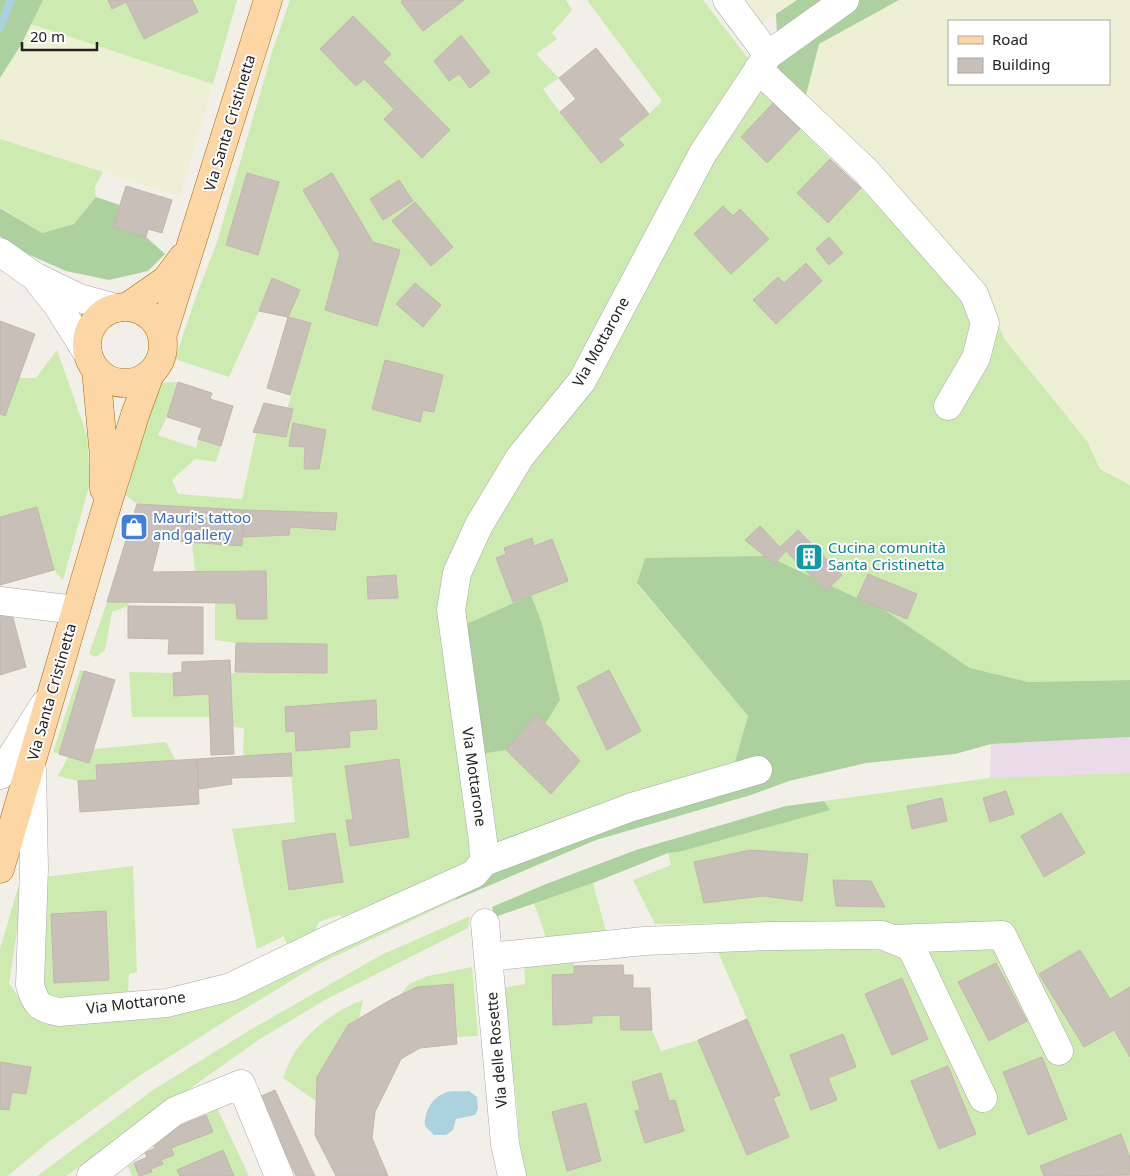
<svg xmlns="http://www.w3.org/2000/svg" width="1130" height="1176" font-family="'Noto Sans',sans-serif">
<style>
.industrial{fill:#ebdbe8}
.farmland{fill:#eef0d5;fill-rule:evenodd}
.grass{fill:#cdebb0}
.forest{fill:#add19e}
.water{fill:#aad3df}
.lines{fill:none;stroke-linecap:round;stroke-linejoin:round}
.stream{stroke:#aad3df;stroke-width:8}
.building{fill:#c7bfb8;stroke:#c4b6ab}
.minor-casing{stroke:#a9a9a9;stroke-width:29}
.major-casing{stroke:#a06b00;stroke-width:29}
.minor{stroke:#fff;stroke-width:28}
.major{stroke:#fcd6a4;stroke-width:28}
.labels{text-anchor:middle;stroke-width:4;stroke-linejoin:round;paint-order:stroke}
.street-label{font-size:15px;fill:#222;stroke:#fff}
.shop-label{font-size:15px;fill:#366cbe;stroke:#fff;text-anchor:start}
.culture-label{font-size:15px;fill:#0d838f;stroke:#fff;text-anchor:start}
</style>
<rect width="100%" height="100%" fill="#f2efe9"/>
<path class="industrial" d="M1130,737V773L990,778L991,744Z"/>
<path class="farmland" d="M742,0H797L760,24Z
M899,0H1130V485L1100,469L1087,441L1005,340L987,302L804,103L819,44ZM949,21H1109V84H949Z
M31,24L213,84L180,197L0,139V78L21,45Z"/>
<path class="grass" d="M43,0H237L213,84L31,24Z
M290,0H566L572,10L552,33L557,39L536,54L559,78L543,89L560,112L601,163L623,146L618,139L649,114L662,101L587,0H703L751,62L574,371L451,570L476,857L351,920L339,915L319,922L312,938L289,951L284,936L257,949L232,829L295,822L290,762L243,761L244,728L233,727L230,673L327,672V644L236,643L215,640V603H236L237,619H267L266,571L195,572L192,542L242,546L244,510L137,504L126,495L157,383L178,382L167,417L158,435L196,448L198,439L221,446L216,462L195,459L172,480L178,494L242,499L260,416L285,418L310,323L259,311L229,377L175,359L196,297L217,242L273,49Z
M762,88L800,129L888,215L988,302L1005,340L1087,441L1100,469L1130,485V680L1028,682L970,668L880,607L857,598L637,584L748,716L728,787L497,871L480,754L531,595L464,625V577L484,530L677,227L718,155Z
M0,139L103,172L95,187L96,197L74,224L42,233L0,207Z
M57,350L87,435L90,483L63,580L54,570L37,507L0,517V415L5,416L19,378H36Z
M107,602H129L128,606L112,612L105,650L96,657L89,654Z
M80,670L84,671L59,754L53,752Z
M129,672L173,673L174,696L209,694L210,717H132Z
M166,742L175,760L97,765V780L78,781L58,776L68,757L89,763L94,749Z
M1130,773V1176H525L521,1165L517,1106L503,988L525,984L524,965L574,961V974L552,976L553,1024H591L592,1016L620,1015L621,1030H652L661,1051L698,1040L747,1155L789,1136L773,1098L780,1095L718,952L818,947L900,952L887,922L655,924L633,880L671,865L668,853L679,852L829,810L824,801L990,778Z
M133,866L137,972L129,974L128,994L53,999L44,990L45,877Z
M24,867L20,911L9,983L26,1008L166,1013L478,881L453,901L319,964L238,1013L136,1078L47,1143L8,1176H0V949Z
M593,883L606,932L547,940L534,903Z
M470,916L468,928L325,1000L260,1039L66,1176H37L153,1090L250,1030L381,955Z
M472,967L478,1036L456,1037L453,984L417,987L400,995L409,984L428,976Z
M363,1000L359,1018L348,1025L317,1077L316,1101L283,1078C287,1069 291,1057 297,1049C313,1027 338,1009 363,1000Z
M217,1108L249,1176H132L128,1166L146,1157L145,1153L155,1148L153,1144L164,1139L162,1133L206,1115Z"/>
<path class="forest" d="M0,0H43L21,45L0,78Z
M797,0H899L819,44L804,103L771,71L778,55L776,14Z
M96,197L120,205L113,227L146,237L165,254L148,271L109,280L66,271L23,252L0,236V208L42,233L74,224Z
M767,556L857,598L880,607L970,668L1028,682L1130,680V737L991,744L955,754L866,763L789,781L751,795L596,840L453,901L478,881L540,852L728,786L748,716L637,583L645,558Z
M531,595L542,624L560,700L531,746L480,754L464,625Z
M824,801L830,810L679,852L668,853L593,883L495,917L492,907L546,884L636,850L786,806Z"/>
<path class="water" d="M469,1091L477,1097L478,1109L475,1115L456,1119L453,1130L446,1135H434L425,1126C424,1113 431,1098 445,1093C451,1090 462,1092 469,1091Z"/>
<g class="lines">
<path class="stream" d="M0,28L11,0"/>
</g>
<path class="building" d="M108,0H192L198,12L144,39L126,2L112,9Z
M403,0H464L423,31L401,2Z
M353,16L391,54L383,62L450,130L422,158L384,119L394,109L364,79L356,86L320,49Z
M461,35L490,72L470,88L459,74L449,81L434,61Z
M596,48L649,114L618,139L624,145L601,163L560,112L576,99L559,78Z
M773,103L800,129L767,163L741,137Z
M830,159L861,188L828,223L797,193Z
M247,173L279,182L258,255L226,245Z
M332,173L373,242L400,250L377,326L325,310L340,253L303,190Z
M399,180L413,201L383,220L370,199Z
M126,186L172,200L162,233L148,229L146,237L113,227Z
M415,202L453,247L431,266L392,221Z
M723,206L733,216L740,209L769,239L731,274L694,234Z
M829,237L843,253L829,265L816,249Z
M806,263L822,281L776,324L753,300L778,277L784,283Z
M272,278L300,290L288,317L259,311Z
M415,283L441,305L423,327L396,304Z
M288,317L311,323L290,395L267,388Z
M0,321L35,334L5,416L0,414Z
M385,360L443,375L434,412L423,410L420,422L372,409Z
M178,382L212,393L210,399L233,406L221,446L198,439L202,428L167,417Z
M264,403L293,409L286,437L253,432Z
M293,423L326,430L319,469H304L305,447L289,446Z
M137,504L244,510L242,546L160,540L152,572L266,571L267,619H237L236,603L107,602Z
M37,507L54,570L0,585V517Z
M244,510L337,513L335,530L290,527L289,535L243,537Z
M760,526L780,547L798,530L842,575L826,591L786,551L774,564L745,540Z
M532,538L534,546L552,539L568,581L513,602L496,558L506,554L504,548Z
M868,574L917,594L907,619L857,598Z
M396,575L398,598L368,599L367,577Z
M9,603L26,667L0,675V606Z
M128,606L203,607V654H168L169,639L128,638Z
M236,643L327,644V673L235,672Z
M230,660L234,754L211,755L209,694L174,696L173,673L182,672V662Z
M609,670L641,731L607,750L577,687Z
M84,671L115,680L89,763L59,754Z
M376,700L377,729L349,731L350,747L296,751L295,731L286,732L285,707Z
M537,714L580,761L551,794L506,750Z
M291,753L292,776L231,778L232,784L199,789L197,759Z
M197,759L199,804L80,812L78,781L97,780L96,765Z
M399,759L409,837L350,846L346,820H353L345,766Z
M1006,791L1014,814L990,822L983,798Z
M942,798L947,821L912,829L907,806Z
M1061,813L1085,853L1044,877L1021,836Z
M335,833L343,882L289,890L282,841Z
M750,850L808,854L802,901L763,896L704,903L694,862Z
M833,880L871,881L885,907L836,906Z
M106,911L109,980L54,983L51,914Z
M1080,950L1110,999L1130,987V1057L1114,1030L1084,1047L1039,974Z
M996,963L1027,1021L989,1041L958,982Z
M623,965L624,975H633V988H650L652,1030H621L620,1015L592,1016V1023L553,1025L552,975L574,974V966Z
M902,978L928,1039L892,1055L865,994Z
M453,984L457,1044L420,1048L401,1059L375,1112L372,1138L388,1176H336L315,1135L317,1077L348,1025L392,999L417,987Z
M747,1019L780,1095L773,1098L789,1137L747,1155L698,1040Z
M843,1034L856,1067L828,1078L837,1100L811,1110L790,1055Z
M1042,1057L1067,1119L1028,1135L1003,1072Z
M0,1062L31,1067L26,1094L12,1092L9,1110L0,1109Z
M948,1066L976,1134L939,1149L911,1081Z
M661,1073L669,1101L675,1100L684,1131L645,1143L635,1111L640,1110L632,1082Z
M275,1090L315,1176H296L259,1097Z
M586,1103L601,1161L567,1171L552,1112Z
M206,1115L213,1132L171,1148L174,1155L161,1160L163,1164L151,1169L152,1172L139,1176L134,1163L147,1157L145,1153L155,1148L153,1144L164,1139L162,1133Z
M1121,1134L1130,1158V1175L1044,1176L1040,1166Z
M223,1150L234,1176H180L177,1170Z"/>
<g class="lines">
<defs>
<path id="minor" d="M727,0L768,55
M758,69L866,171L974,294L985,323L976,358L948,406
M0,252L34,276L79,298L116,308
M38,281L58,306L88,354
M0,601L76,610
M32,769L34,868L30,985C35,1004 40,1009 59,1012L167,1003L231,987L334,937L474,874L484,862L483,841L451,610L457,573L479,525L520,457L582,381L703,153L768,55L845,0
M0,775L44,705
M484,862L632,807L758,770
M485,923L505,1144L512,1176
M891,939L1002,935L1059,1051
M489,957L644,941L771,936L882,935L911,947L983,1098
M91,1176L175,1111L241,1084L279,1176"/>
<path id="major" d="M127,307L166,280L183,257
M87 345a38 38 0 1 1 76 0a38 38 0 1 1-76 0Z
M162,337L268,0
M96,370L104,457V489
M0,869L104,515L135,415L150,374"/>
</defs>
<use href="#minor" class="minor-casing"/>
<use href="#major" class="major-casing"/>
<use href="#minor" class="minor"/>
<use href="#major" class="major"/>
</g>
<defs>
<symbol id="shop-square" viewBox="-11 -11 22 22"><rect x="-9" y="-9" width="18" height="18" rx="4" fill="#3f7fe0" stroke="#fff"/><path d="M-5-2.5h2.3a2.7 3.5 0 0 1 5.4 0H5L5.5 6h-11ZM-1.5-2.5h3a1.5 2.3 0 0 0-3 0Z" fill="#fff"/></symbol>
<symbol id="building-square" viewBox="-11 -11 22 22"><rect x="-9" y="-9" width="18" height="18" rx="4" fill="#0f9aa8" stroke="#fff"/><path d="M-4-6H4V6H1V3H-1V6H-4ZM-2.5-4.3h1.7v1.8h-1.7ZM.8-4.3h1.7v1.8H.8ZM-2.5-1h1.7V.8h-1.7ZM.8-1h1.7V.8H.8Z" fill="#fff"/></symbol>
</defs>
<g fill-rule="evenodd">
<use href="#shop-square" x="118" y="511" width="32" height="32"/>
<use href="#building-square" x="793" y="541" width="32" height="32"/>
</g>
<g class="labels">
<g class="street-label">
<text transform="translate(230 123) rotate(-73)" y="5">Via Santa Cristinetta</text>
<text transform="translate(601 342) rotate(-61)" y="5">Via Mottarone</text>
<text transform="translate(52 692) rotate(-74)" y="5">Via Santa Cristinetta</text>
<text transform="translate(474 777) rotate(82)" y="5">Via Mottarone</text>
<text transform="translate(136 1003) rotate(-7)" y="5">Via Mottarone</text>
<text transform="translate(497 1050) rotate(-95)" y="5">Via delle Rosette</text>
</g>
<g class="shop-label">
<text x="153" y="523">Mauri's tattoo<tspan x="153" dy="17">and gallery</tspan></text>
</g>
<g class="culture-label">
<text x="828" y="553">Cucina comunità<tspan x="828" dy="17">Santa Cristinetta</tspan></text>
</g>
</g>
<rect x="948" y="20" width="162" height="65" fill="#ffffff" stroke="#a7a7a7"/>
<rect x="958" y="36" width="25" height="8" fill="#fcd6a4" stroke="#a7a7a7"/>
<text x="992" y="45" font-size="15" fill="#222222">Road</text>
<rect x="958" y="58" width="25" height="15" fill="#c7bfb8" stroke="#a7a7a7"/>
<text x="992" y="70" font-size="15" fill="#222222">Building</text>
<path d="M22 42v8h75v-8" fill="none" stroke="#222222" stroke-width="2.5"/>
<text x="30" y="42" font-size="15" fill="#222222" stroke="#ffffff" stroke-width="4" paint-order="stroke">20 m</text>
</svg>
